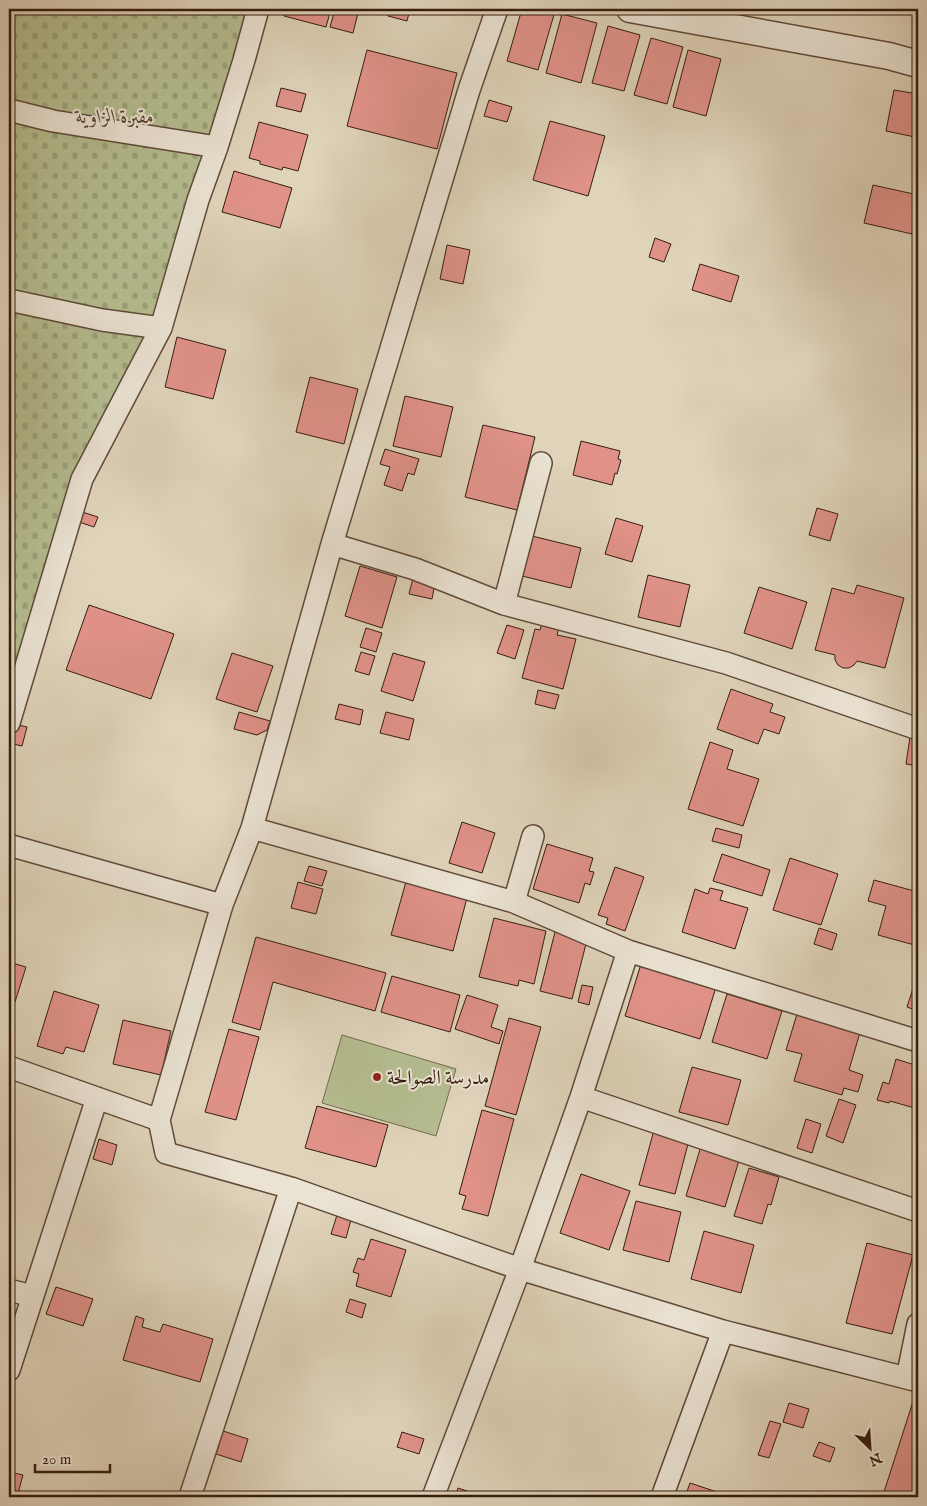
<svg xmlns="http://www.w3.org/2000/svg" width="927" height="1506" font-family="'IM FELL English',Amiri,serif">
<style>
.green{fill:#b4bc8f;stroke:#756c4f}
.cemetery{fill:url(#cemetery-stones);stroke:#756c4f}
.building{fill:#e09289;stroke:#361c0f}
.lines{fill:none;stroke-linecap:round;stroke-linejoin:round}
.minor-casing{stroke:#604a3a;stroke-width:24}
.tertiary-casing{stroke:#604a3a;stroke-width:29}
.minor{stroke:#eae2d2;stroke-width:21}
.tertiary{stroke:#eae2d2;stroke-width:26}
.poi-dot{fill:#8f2418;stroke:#eae2d2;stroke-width:2}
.labels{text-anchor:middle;stroke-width:4;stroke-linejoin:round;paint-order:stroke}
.park-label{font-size:20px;font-style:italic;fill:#56442f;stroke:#eae2d2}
.poi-label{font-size:20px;fill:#361c0f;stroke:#eae2d2;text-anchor:start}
</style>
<defs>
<pattern id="cemetery-stones" width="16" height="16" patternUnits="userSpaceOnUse" patternTransform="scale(1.25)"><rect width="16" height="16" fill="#b4bc8f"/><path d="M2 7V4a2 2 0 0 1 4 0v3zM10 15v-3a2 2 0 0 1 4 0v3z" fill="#9ba17a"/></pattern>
</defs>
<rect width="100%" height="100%" fill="#dfd3ba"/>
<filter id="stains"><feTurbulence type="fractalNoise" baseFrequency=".004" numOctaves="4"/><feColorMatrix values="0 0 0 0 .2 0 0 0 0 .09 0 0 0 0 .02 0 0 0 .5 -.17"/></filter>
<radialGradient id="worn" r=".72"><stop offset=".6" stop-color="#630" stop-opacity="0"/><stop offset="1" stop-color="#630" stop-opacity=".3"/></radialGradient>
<path class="green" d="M342,1035L456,1069L436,1136L322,1103Z"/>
<path class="cemetery" d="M9,9H256L161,328L82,479L9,723Z"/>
<path class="building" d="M286,9H331L326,27L284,16Z
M335,9H359L353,33L330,27Z
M390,9H410L407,21L388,16Z
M522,9H548L555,11L538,70L507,61Z
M562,14L597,23L581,83L546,73Z
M918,14V31L915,30Z
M608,26L640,35L624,91L592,83Z
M651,38L683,47L667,104L634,95Z
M367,50L457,73L437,149L347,126Z
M688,50L721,59L706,116L673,107Z
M281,88L306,94L301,112L276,106Z
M894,90L918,94V118L915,137L886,131Z
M489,100L512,107L507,122L484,116Z
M550,121L605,136L588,196L533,180Z
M259,122L308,135L298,171L283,167L282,170L260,164V161L249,158Z
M234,171L292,188L280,228L222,212Z
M873,185L918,195V206L912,234L864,223Z
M655,238L671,244L664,262L649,257Z
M447,245L470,250L463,284L440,279Z
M700,264L739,276L731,302L692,290Z
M177,337L226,350L213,399L165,387Z
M310,377L358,389L344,444L296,432Z
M405,396L453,407L441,457L393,446Z
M483,425L535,437L517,510L465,497Z
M581,441L620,451L618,459L621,460L617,474L615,473L612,485L573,475Z
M385,449L419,459L414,475L408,473L402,491L384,485L390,467L380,464Z
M817,508L838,514L830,541L809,535Z
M82,512L98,517L94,527L79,522Z
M616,518L643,526L632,562L605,554Z
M532,536L581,548L571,588L522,576Z
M360,566L397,577L382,628L345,616Z
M648,575L690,585L680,627L638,617Z
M413,578L435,583L432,599L409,594Z
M857,585L904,598L885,668L857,661L854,665L849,668H843L838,665L835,660V655L815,650L832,588L854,594Z
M759,587L807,602L792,649L744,633Z
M89,605L174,634L151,699L66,670Z
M543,620L560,624L557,635L576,639L563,689L522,678L535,629L540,630Z
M507,625L524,630L515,659L497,653Z
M366,628L382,633L376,652L360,647Z
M361,652L375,656L369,675L355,671Z
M232,653L273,666L257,712L216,699Z
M393,653L425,662L413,701L381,691Z
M731,689L773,704L770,712L785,717L779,734L764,729L758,744L717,729Z
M538,690L559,695L555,709L535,704Z
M339,704L363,710L360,725L335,719Z
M239,712L270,721L267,730L257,735L234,729Z
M386,712L414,719L409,740L380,733Z
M14,724L27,727L22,746L9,743Z
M910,737L918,738V766L906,764Z
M710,742L733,750L727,769L759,779L743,826L688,809Z
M462,822L495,833L482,873L449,863Z
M716,828L742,835L739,848L712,841Z
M547,844L593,858L589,871L594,872L590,885L585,883L579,903L533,889Z
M722,854L770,870L762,896L713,881Z
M790,858L838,874L821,925L773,910Z
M309,866L327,871L322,886L304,881Z
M615,867L644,877L625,931L606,924L608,918L598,915Z
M407,878L468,894L453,951L391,935Z
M874,880L918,892V946L878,935L886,906L868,901Z
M298,882L323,889L316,914L291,908Z
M710,888L723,891L720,900L748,908L735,949L682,932L695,889L708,894Z
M494,918L546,931L534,984L519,980L518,986L479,977Z
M819,928L837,934L832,950L814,944Z
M555,932L587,940L572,999L540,991Z
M256,937L386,973L375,1011L273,982L260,1030L232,1022Z
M9,962L26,967L15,1002L9,1000Z
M641,964L716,987L700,1039L625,1016Z
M918,973V1011L907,1007Z
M392,976L460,995L450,1032L381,1012Z
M582,985L593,987L589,1005L578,1002Z
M54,991L99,1005L84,1052L66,1047L63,1054L37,1046Z
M727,994L782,1011L767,1059L712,1042Z
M467,995L498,1005L491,1027L503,1031L499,1044L455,1029Z
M798,1011L861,1029L849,1070L863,1075L858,1092L844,1088L842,1095L794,1081L802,1054L786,1050Z
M509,1018L541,1027L516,1115L485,1106Z
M123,1020L171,1031L161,1075L113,1064Z
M229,1029L259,1037L236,1120L205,1112Z
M896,1059L918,1066V1109L890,1101L889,1103L877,1100L883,1082L889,1084Z
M692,1067L741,1080L728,1125L679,1112Z
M839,1099L856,1105L843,1143L826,1136Z
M317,1106L388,1125L376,1167L305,1148Z
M482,1110L514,1119L488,1216L462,1209L466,1196L459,1194Z
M806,1119L821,1124L812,1153L797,1148Z
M654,1130L689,1140L675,1194L639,1185Z
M99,1139L117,1145L112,1165L93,1159Z
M701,1146L740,1157L725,1207L686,1196Z
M749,1168L779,1177L771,1205L768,1204L762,1224L734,1216Z
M581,1174L630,1191L609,1250L560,1233Z
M636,1201L681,1212L669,1262L623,1250Z
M338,1212L352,1216L346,1238L331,1234Z
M704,1231L754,1245L741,1293L691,1279Z
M371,1239L406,1250L391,1297L356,1286L359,1274L353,1272L358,1258L364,1260Z
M867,1243L913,1255L892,1334L846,1323Z
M56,1287L93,1299L83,1326L46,1314Z
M350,1299L366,1304L362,1318L346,1312Z
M9,1307L14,1308L9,1327Z
M136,1316L144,1319L142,1327L160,1332L163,1324L213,1339L200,1382L123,1360Z
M917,1389L918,1390V1497H901L884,1492Z
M789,1403L809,1409L803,1428L783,1422Z
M770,1421L781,1424L769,1458L758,1455Z
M223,1431L248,1439L241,1462L216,1454Z
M402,1432L424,1439L419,1454L397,1447Z
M819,1442L835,1448L830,1462L813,1456Z
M9,1472L23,1475L17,1497H9Z
M690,1483L717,1492L715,1497H685Z
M458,1488L473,1493L471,1497H455Z"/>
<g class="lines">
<defs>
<path id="minor" d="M9,110L53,121L217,147
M9,300L102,320L161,328L82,479L9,723
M161,328L198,200L217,147L244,60L258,9
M332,544L415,569L504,604L726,663L918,729
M504,604L541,463
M252,828L514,902L628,951L918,1041
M9,847L12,846L222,905
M514,902L533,836
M9,1067L159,1120L166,1153L291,1188L520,1269L723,1331L918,1381
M581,1097L918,1211
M159,1120L222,905L252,828L332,544L469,90L497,9
M9,1290L32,1296
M9,1370L97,1098
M907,1378L918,1324
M190,1497L291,1188
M433,1497L520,1269L581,1097L628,951
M662,1497L723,1331"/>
<path id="tertiary" d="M630,9L889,56L918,64"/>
</defs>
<use href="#minor" class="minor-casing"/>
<use href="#tertiary" class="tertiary-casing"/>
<use href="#minor" class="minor"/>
<use href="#tertiary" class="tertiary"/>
</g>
<circle class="poi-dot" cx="377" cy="1077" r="5"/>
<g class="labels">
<g class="park-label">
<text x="115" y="123">مقبرة الزاوية</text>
</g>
<g class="poi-label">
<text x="387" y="1084">مدرسة الصوالحة</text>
</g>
</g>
<rect width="927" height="1506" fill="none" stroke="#dfd3ba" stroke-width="30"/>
<rect x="10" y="10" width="907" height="1486" fill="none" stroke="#361c0f" stroke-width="2.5"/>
<rect x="15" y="15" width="897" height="1476" fill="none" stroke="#361c0f"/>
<g transform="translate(870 1448) rotate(155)" stroke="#eae2d2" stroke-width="4" paint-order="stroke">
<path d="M0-4L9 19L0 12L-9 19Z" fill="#361c0f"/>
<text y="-8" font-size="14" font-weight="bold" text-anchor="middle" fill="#361c0f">N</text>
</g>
<path d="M35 1464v8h75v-8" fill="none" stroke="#361c0f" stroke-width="2.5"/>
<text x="42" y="1464" font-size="15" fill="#361c0f" stroke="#eae2d2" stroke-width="4" paint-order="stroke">20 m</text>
<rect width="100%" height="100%" filter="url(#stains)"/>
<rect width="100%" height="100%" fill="url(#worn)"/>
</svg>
